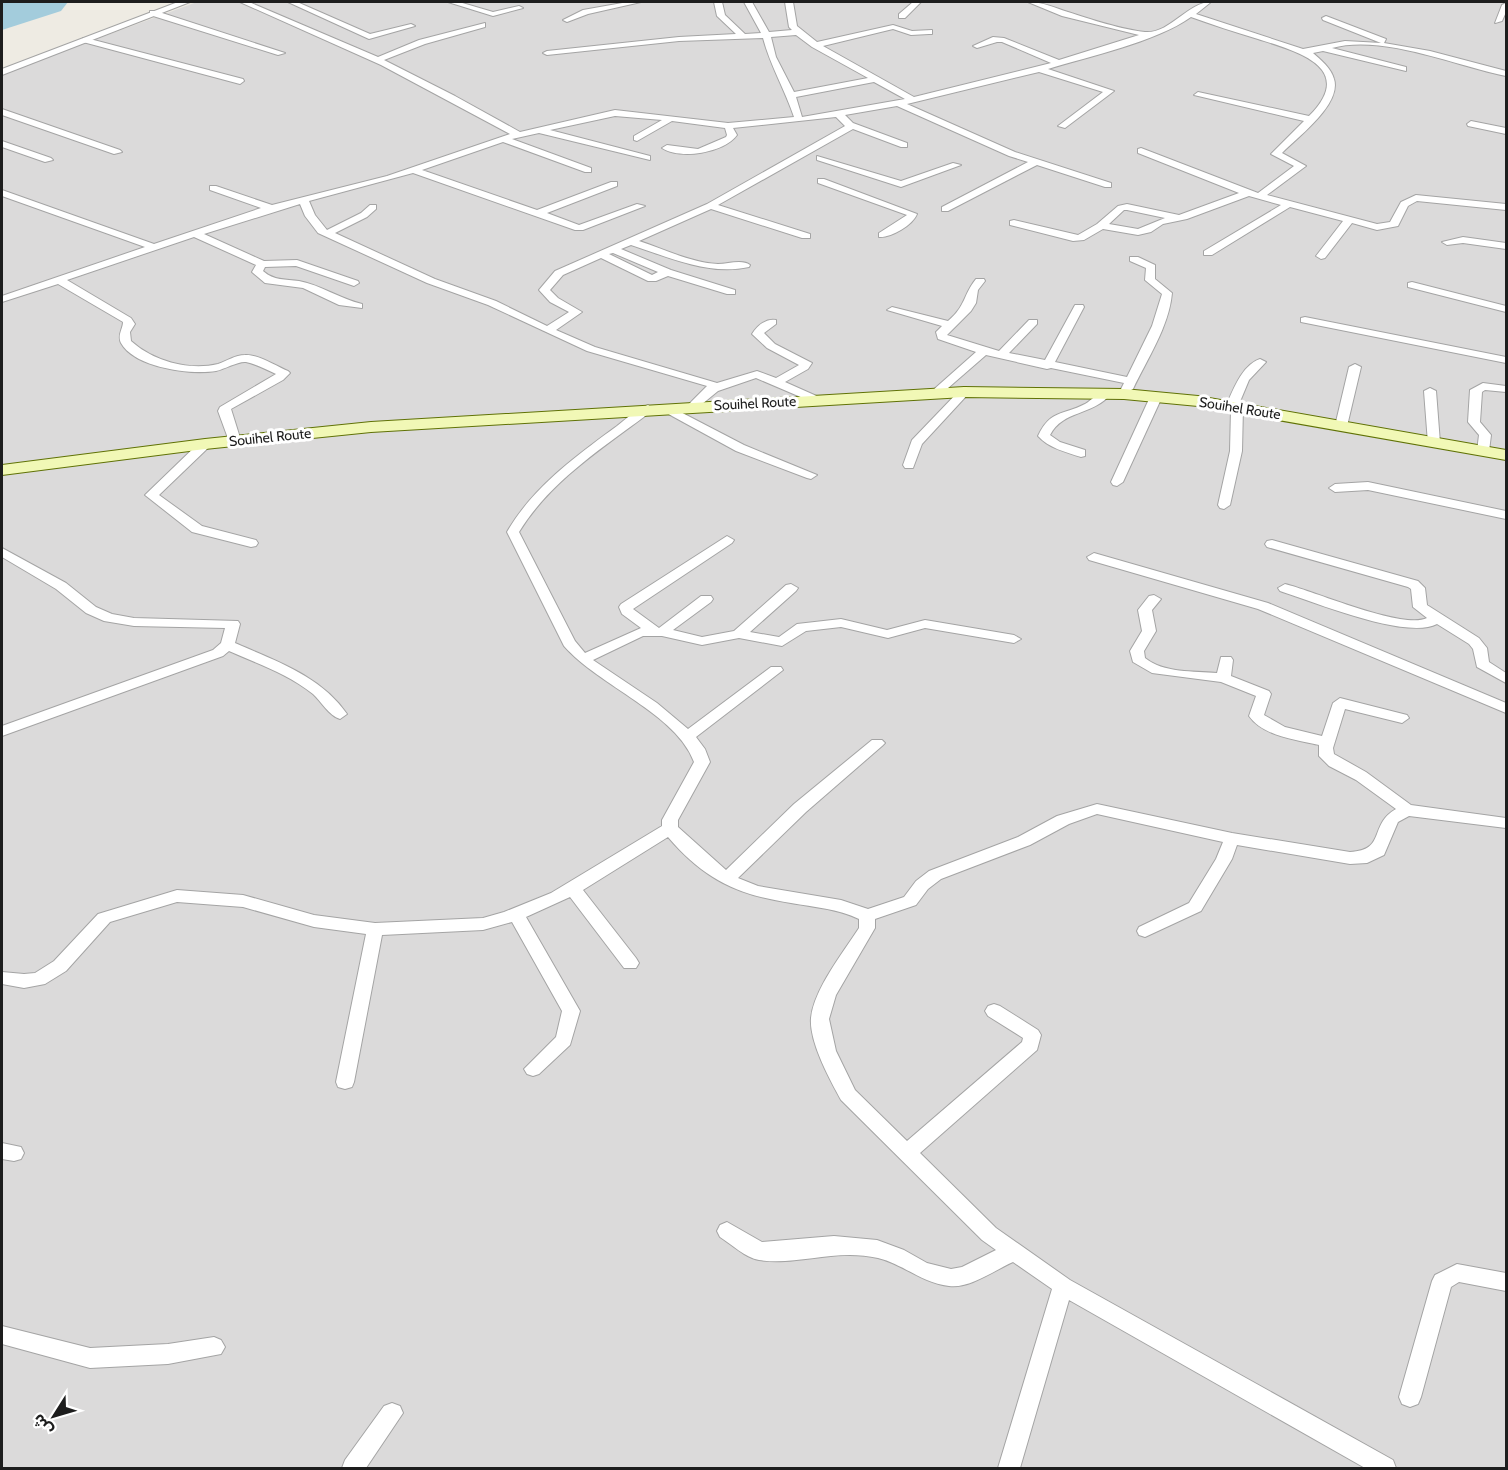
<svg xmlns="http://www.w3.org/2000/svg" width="1508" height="1470" font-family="Cabin,'Noto Sans Arabic',sans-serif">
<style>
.residential{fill:#dbdada}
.water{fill:#a3ccdc}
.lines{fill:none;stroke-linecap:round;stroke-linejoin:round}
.minor-casing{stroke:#a4a4a4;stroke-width:2}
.tertiary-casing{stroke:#a4a4a4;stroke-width:2}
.secondary-casing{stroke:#607206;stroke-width:2}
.minor{fill:#fff;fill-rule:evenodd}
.tertiary{fill:#fff;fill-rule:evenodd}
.secondary{fill:#f1f8b6;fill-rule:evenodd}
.labels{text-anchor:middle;stroke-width:6;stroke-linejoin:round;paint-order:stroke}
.far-street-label{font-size:14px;fill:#1d1d1d;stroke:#fff}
</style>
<rect width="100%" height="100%" fill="#eeebe3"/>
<path class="residential" d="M197,2H1506V1468H2V74Z"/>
<path class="water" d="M2,2H68L61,11L2,30Z"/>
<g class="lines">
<defs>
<path id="minor" d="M240,2H249L378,57L419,40L485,23V27L425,44L384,60L455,96L520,132L615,110L728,123L794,117C785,90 770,65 763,38L679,41L547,55L543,53L547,51L679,37L736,34L717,16L714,2H722L725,15L745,34L761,33L744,2H752L769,32L792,30L789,27L785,2H793L797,26L817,42L893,25L912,31L932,30V34H929L911,35L893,29L823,46L914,97L1051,63L1002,42H997L977,48L973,46L993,37L1004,38L1059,60L1139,35L1062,16L1028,2C1043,2 1055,8 1068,12C1089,19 1124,30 1145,32C1170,34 1188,2 1211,2L1196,14L1303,49L1345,41L1381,43L1323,20L1322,18L1326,16L1386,39L1384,43L1430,51L1506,71V76C1456,66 1383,34 1332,48L1406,67V71L1323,51L1313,53C1321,60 1331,68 1334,79C1342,104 1298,137 1282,153L1306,166L1267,195L1377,224L1390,222L1401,202L1416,195L1506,204V210L1417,201L1408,206L1398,226L1377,230L1352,223L1325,258L1321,259L1316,256L1343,221L1290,207L1212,255H1204V251L1281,205L1249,196L1187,219L1163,224L1151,232L1138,235L1103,229L1084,240L1073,241L1010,225V221L1014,220L1078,235L1097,224L1118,206L1127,204L1179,215L1239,193L1138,153V149L1141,148L1258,193L1294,166L1271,154L1304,121L1194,95L1198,92L1309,116C1358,67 1295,51 1258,39C1235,32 1213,25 1191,17C1156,42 1090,56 1048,69L1114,91L1065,128L1058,126L1103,92L1039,72L907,104L1015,152L1111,183V187H1105L1037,165L948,211H942V207L1028,162L1009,156L897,106L845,115L853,123L907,143V147H901L853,129L718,205L810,234V238H802L711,209L639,241C664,249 692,263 718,264C728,264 742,259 750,265L749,267C708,276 669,257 631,245L621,249L671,270L735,290V294H727L668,276L656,281H648L601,258L563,275L550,290L558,298L582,312L556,330L595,347L717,383L757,371L776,378L799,365L767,348L752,334C757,326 766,318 776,320V324L764,333L775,344L812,363L808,369L785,382L821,398L823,400L817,404L756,378L718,391L696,409H688V405L707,386L587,351L488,305L427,283L318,233L305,216L300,204L204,234L264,261L297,260L358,281L359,283L354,286L296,266L265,267L263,271C274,281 285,279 299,281C321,285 340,299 362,304V308L339,305L303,288L265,283L252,272L256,265L194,237L67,280L131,318L135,324L130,332L131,341C153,361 189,371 218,364C227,361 235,355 245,355C258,354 276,366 288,371L290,373L283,380L231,409L241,441L235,445L229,441L218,411L220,407L276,374C267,370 256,364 246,362C238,361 225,369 216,371C191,375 135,368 121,343C117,335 123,329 123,322L58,284L2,302V296L145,247L2,196V190L154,244L261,208L210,190V186H216L272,205L387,176L510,134L381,65ZM796,35L812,47L868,78L794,92L776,57L771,37ZM874,82L905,99L802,117L796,97ZM615,116L662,120L634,136V140L637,141L672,121L725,128L727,135L726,137L698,149L667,145L662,148C680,160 724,153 737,135L733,128L836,117L845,126L707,204L555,271L539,290L550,302L569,312L547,326L496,301L435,279L335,233L367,217L376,209V205H370L361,213L327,230L315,215L309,201L413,173L575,230H583L645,206L637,204L579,225L547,213L617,186V182H611L537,210L422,170L503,142L585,172H591V168L512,139L539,133L650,160V156L550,130ZM1124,210H1127L1165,218L1138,229L1109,224ZM613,253L658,272L652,275L609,254Z
M288,2H297L370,34L411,24L415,26L369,39Z
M448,2H459L493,12L519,6L523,8L493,16Z
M628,2H641L588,14L567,22L563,20L583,10Z
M913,2H921L905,18H899V14Z
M1506,3V12L1502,21L1495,23L1502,5Z
M150,11H156L285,53L278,55L150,15Z
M86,38L243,79L244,81L240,84L83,42V38Z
M2,109L120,150L122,152L114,154L2,115Z
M1471,121L1506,128V134L1468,126L1467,124Z
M2,141L51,158L53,160L45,162L2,147Z
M817,156L901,181L953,163L961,165L901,187L817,160Z
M818,179H824L917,214C913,225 891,238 879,237V233L907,215L818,183Z
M1463,237L1506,243V249L1463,243L1447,245L1442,242Z
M1130,257H1138L1155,265V279L1172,293C1169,327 1147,359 1133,389L1127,392L1121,389L1124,383L1051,368L1047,369L986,355L940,395H932V391L976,352L938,339L936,332L942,326L887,310L892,307L948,321C966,306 963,295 976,279H984L985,281L978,290L976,303L971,311L947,335L999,351L1029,320H1037V324L1009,353L1045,360L1075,305H1083L1084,307L1055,362L1127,377L1152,326L1162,294L1145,280L1146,268L1130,261Z
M1412,282L1506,306V312L1408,287V283Z
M1305,317L1506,357V363L1301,322V318Z
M1260,359L1266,362L1249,380L1239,404L1243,407L1242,451L1230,505L1224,509L1220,508L1218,505L1230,451L1231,409L1226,406C1233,390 1242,365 1260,359Z
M1355,364L1361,367L1347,426L1341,430L1335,426L1349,367Z
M1483,383L1506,386V392L1485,390L1482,392L1480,422L1491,435L1489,451L1483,455L1477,451L1479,435L1468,422L1470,390Z
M1430,388L1436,391L1440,443L1434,447L1428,443L1424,391Z
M964,389L970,392L922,444L913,468H905L903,465L912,440L960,390Z
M1105,391L1111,394C1092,416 1063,410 1050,435L1060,442L1085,450V456L1081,457C1065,452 1049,448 1038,436C1051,409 1062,416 1085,404C1092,400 1097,393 1105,391Z
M1156,394L1162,397L1123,482L1117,486L1113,485L1111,482L1150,397Z
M648,405L654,409L652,411C605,446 550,481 519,532L575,641L585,653L641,628L622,614L619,607L621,604L727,536L734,540L732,543L633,609L659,628L701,596H711L713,599L711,602L673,630L702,637L734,631L786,585L791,584L798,588L796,591L750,632L779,637L797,624L841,619L887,630L925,620L1014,635L1021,639L1014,643L925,628L888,638L841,627L806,631L782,646L739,638L702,645L662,636H643L593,660L657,703L688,729L771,667H781L783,670L696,737L705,749L710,762L678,820V827L726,870L794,804L872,740H882L885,743L882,746L806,812L738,878L758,886L841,900L868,909L904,897L916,881L929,871L1018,837L1057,816L1097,804L1232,833L1350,852C1387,850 1368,825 1396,809L1356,780L1329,766L1319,756V745C1296,740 1263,736 1249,716L1256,696L1221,682L1152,673L1133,662L1130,651L1142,631L1138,610L1149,596L1154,595L1161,599L1152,610L1156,631L1144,651L1145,658C1163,673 1194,671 1217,673L1221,657H1231L1233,660L1231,676L1269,691L1271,694L1264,715L1285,727L1322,736L1333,703L1340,698L1407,715L1409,718L1402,723L1345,709L1333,748L1334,754L1366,772L1411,805L1506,818V828L1409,816L1398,822L1384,855L1367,863L1350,864L1237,845L1232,859L1201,911L1145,937L1139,935L1137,931L1139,927L1189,903L1216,859L1223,842L1097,814L1069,824L1030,845L941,879L928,889L916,905L875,919V928L836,995L829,1019L836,1051L855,1090L907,1141L1022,1042L1023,1038L988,1016L985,1011L988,1006L994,1004L1000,1006L1038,1030L1041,1035L1037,1050L920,1153L996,1228L1070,1280L1393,1460L1396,1468H1365L1069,1300L1020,1468H998L1052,1289L1013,1262C995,1270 969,1289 949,1286C922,1283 903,1264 878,1258C836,1248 797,1266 759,1260C746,1258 731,1244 720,1237L717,1231L720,1225L727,1222L762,1242L834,1236L877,1240L904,1250L927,1263L951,1269L962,1267L996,1250L982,1240L841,1100C830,1080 809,1042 811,1018C814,989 843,953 859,928V919C838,909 814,907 791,903C737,895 704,879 668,837L583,890L636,958L639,963L636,968H624L570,897L526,917L580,1011L570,1045L539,1074L533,1076L527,1074L524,1069L556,1037L562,1011L512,922L483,930L382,935L354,1082L352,1087L345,1089L338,1087L336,1082L366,934L314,927L243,907L177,902L110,922L66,971L45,984L24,988L2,984V972L24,974L35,973L54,961L98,914L177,890L243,895L314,915L375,923L483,918L504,912L551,893L662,826V820L694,762C677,714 599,686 564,646L507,532C533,487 576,456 617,426C626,419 637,409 648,405Z
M667,405L744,445L817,475L811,479L807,478L736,451L663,411L661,409Z
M205,440L211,444L209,447L159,495L202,526L256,540L258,543L256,546L251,547L192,532L145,495L201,441Z
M1368,482L1506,511V519L1368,490L1335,492L1329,488L1335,484Z
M1272,540L1418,581L1425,588L1427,605L1479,638L1487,648L1489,662L1506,673V683L1477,667L1473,649L1469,644L1437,624C1406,640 1314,602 1280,591L1278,588L1285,584C1314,591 1403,630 1427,618L1413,607L1411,589L1408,587L1267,547L1265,544L1267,541Z
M2,548L66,583L96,607L112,614L134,618L238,621L240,624L235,643C276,661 321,676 347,714L340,719C329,716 321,701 313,694C288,674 258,664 229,651L223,656L2,736V726L213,650L221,643L225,628L134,626L104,621L86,613L56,589L2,557Z
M1094,553L1268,603L1506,703V713L1258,609L1089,560L1087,557Z
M2,1143L21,1147L24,1153L21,1159L14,1161L2,1159Z
M1457,1264L1506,1273V1291L1459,1282L1451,1287L1421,1397L1418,1404L1410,1407L1402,1404L1399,1397L1432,1281L1435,1275Z
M2,1326L90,1348L168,1344L214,1337L221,1340L225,1347L221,1354L168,1364L90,1368L2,1344Z
M392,1403L400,1406L403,1413L366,1468H342L345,1460L384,1406Z"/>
<path id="tertiary" d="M178,2H190L2,75V69Z"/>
<path id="secondary" d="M964,387L1124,389L1198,396L1506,450V460L1198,406L1124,399L964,397L371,432L205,449L2,475V465L205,439L371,422Z"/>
</defs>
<use href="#minor" class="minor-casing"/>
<use href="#tertiary" class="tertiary-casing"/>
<use href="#secondary" class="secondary-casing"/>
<use href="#minor" class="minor"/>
<use href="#tertiary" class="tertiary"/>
<use href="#secondary" class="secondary"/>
</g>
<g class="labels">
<g class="far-street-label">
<text transform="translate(755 403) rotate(-3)" y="5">Souihel Route</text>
<text transform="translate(1240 408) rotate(9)" y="5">Souihel Route</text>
<text transform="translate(270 437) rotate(-6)" y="5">Souihel Route</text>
</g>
</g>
<rect width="1508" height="1470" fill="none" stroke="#1d1d1d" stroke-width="6"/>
<g transform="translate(54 1416) rotate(233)" stroke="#ffffff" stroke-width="4.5" paint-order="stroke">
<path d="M0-4.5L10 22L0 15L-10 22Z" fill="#1d1d1d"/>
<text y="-9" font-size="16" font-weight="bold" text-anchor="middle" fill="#1d1d1d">ش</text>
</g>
</svg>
